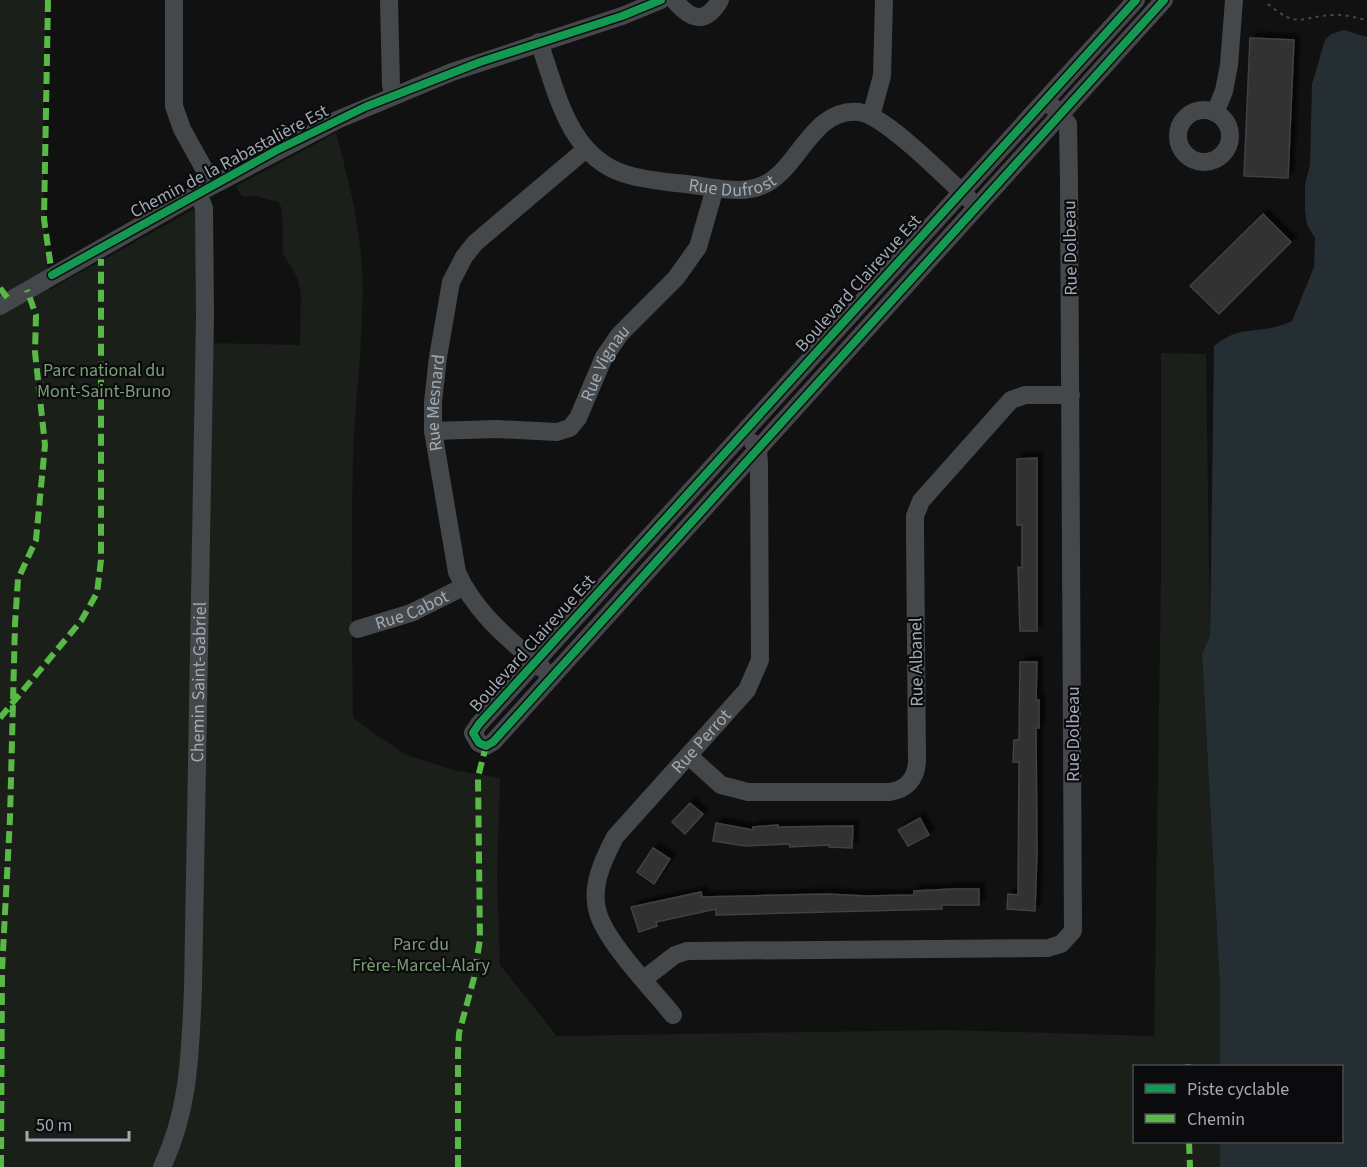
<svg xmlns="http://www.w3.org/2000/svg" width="1367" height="1167" font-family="'Source Sans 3',sans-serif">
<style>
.green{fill:#1a1f19}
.water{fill:#252e32}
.building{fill:#303032;stroke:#404245;stroke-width:1.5;filter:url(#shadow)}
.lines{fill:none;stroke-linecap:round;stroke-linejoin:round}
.path{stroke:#47484c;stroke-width:2;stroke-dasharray:3 4.5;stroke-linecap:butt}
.minor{stroke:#45484a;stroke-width:18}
.quiet{stroke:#58b947;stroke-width:6;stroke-dasharray:12 6;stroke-linecap:butt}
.cycleway-casing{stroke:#0b0b0d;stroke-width:11}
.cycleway{stroke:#139951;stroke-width:8}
.labels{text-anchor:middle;stroke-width:4.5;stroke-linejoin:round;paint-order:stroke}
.street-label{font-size:18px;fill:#a1aab3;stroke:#0b0b0d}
.park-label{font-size:18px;fill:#7c9e77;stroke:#0b0b0d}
</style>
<defs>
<filter id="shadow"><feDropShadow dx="5.5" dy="-5.5" stdDeviation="1.5" flood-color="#0009"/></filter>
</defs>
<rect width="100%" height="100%" fill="#111"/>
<path class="green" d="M0,0H47C42,97 42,193 49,290L210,200V343L300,345L301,293L297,277L283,254L282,209L278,202L256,196L242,197L236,186L336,133C348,178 359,221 362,267C365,331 355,395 353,458C351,545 352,632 353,718L404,754L453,770L500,778L497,877L500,965L557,1036L944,1030L1154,1036L1161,576V353L1206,354L1210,636L1202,655L1220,988V1066H1134V1142H1220V1167H0Z"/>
<path class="water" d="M1344,30L1367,37V1167H1220V1142H1342V1066H1220V988L1202,654L1210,636L1214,346C1241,323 1261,336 1292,321L1314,267L1315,238L1307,225L1305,211V185L1310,165L1312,84L1325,40L1331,34Z"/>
<path class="building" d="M1250,38L1294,40L1288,178L1244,176Z
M1263,214L1291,242L1219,314L1190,286Z
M1037,458V631H1020L1018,567L1022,568V525H1017V459Z
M1020,662H1037L1036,700H1039V728H1036L1037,852L1035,911L1007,909L1008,894L1018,895L1019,762H1013L1014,740H1019Z
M690,803L703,814L685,834L672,822Z
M920,818L929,835L908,846L898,830Z
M716,823L753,830V827L778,825V827L853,826L852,848L829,847V845L790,847L789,844L745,846L713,841Z
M653,848L670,859L654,884L637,872Z
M953,889H979V905H942V909L716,915V909L656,922L657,926L639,932L631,907L701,892L702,897L828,894L865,896L914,895V891Z"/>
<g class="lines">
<path class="path" d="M1268,4C1299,30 1300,16 1334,15C1345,14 1356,18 1367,20"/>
<g class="minor">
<path d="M174,0V106L182,129L213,185"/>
<path d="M389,0L391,85L394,95"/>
<path d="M674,0C690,19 705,26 720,0"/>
<path d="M1136,0L479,724L473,733L479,743L486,746L493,742L1164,0"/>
<path id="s1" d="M539,42C557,92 568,156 625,174C647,181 670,182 693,185C718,188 746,196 769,182C801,162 814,108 859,112C885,115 947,179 969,199"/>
<circle cx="1204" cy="136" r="26"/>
<path d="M1215,113L1224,91L1229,65L1234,0"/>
<path d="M871,116L882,76L884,0"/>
<path d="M0,306L198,193L337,120L452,72L622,16L661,0"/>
<path id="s2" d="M433,431L497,429L557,432L570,428L578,418L604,357L620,334L676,278L698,247L715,188"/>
<path id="s3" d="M358,629L411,613L463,587"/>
<path id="s4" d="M543,669C510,640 475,613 457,572L433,431V402L438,357L451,282L464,257L475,243L586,149"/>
<path d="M689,756L721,785L748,792H889C906,790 916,779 917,762L915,530V516L921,501L1011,400L1025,395H1071"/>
<path d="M644,979L675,955L687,951L1048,948L1061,944L1073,931L1069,181L1068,124L1052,106"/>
<path id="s5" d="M673,1015C652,989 607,943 598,913C590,887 603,860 615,837L747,690L760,660L759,465L758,448L753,443"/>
<path id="s6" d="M162,1167C190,1108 190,1052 193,988L205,316L204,208L198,193"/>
</g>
<path class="quiet" d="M48,0L44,219L52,275
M0,288L9,300
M0,718L81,621L97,593L101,560V259
M1188,1064V1066
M1189,1142L1190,1167
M1,1167L2,970L10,818L15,624L18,579L36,540L45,445L35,352L36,315L27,290
M458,1167V1053L459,1033L474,978L480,939L478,777L486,746"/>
<defs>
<path id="cycleway" d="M1136,0L479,724L473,733L479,743L486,746L493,742L1164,0
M52,275L277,150L365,107L480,62L622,16L661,0"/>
</defs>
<use href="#cycleway" class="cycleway-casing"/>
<use href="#cycleway" class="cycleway"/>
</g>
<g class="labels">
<g class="street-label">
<text transform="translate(229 161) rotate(-28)" y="6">Chemin de la Rabastalière Est</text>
<text dy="6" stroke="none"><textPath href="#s1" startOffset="273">Rue Dufrost</textPath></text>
<text transform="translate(1070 248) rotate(-91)" y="6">Rue Dolbeau</text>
<text transform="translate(858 283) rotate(-48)" y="6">Boulevard Clairevue Est</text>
<text dy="6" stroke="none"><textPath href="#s2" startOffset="212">Rue Vignau</textPath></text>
<text dy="6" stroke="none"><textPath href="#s4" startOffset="302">Rue Mesnard</textPath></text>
<text dy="6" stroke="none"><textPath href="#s3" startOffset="57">Rue Cabot</textPath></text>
<text transform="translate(532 643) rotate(-48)" y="6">Boulevard Clairevue Est</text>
<text transform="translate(916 662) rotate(-91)" y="6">Rue Albanel</text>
<text dy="6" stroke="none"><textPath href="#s6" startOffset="489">Chemin Saint-Gabriel</textPath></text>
<text transform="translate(1073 734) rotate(-90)" y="6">Rue Dolbeau</text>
<text dy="6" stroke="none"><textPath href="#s5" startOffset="336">Rue Perrot</textPath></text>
</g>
<g class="park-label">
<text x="104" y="376">Parc national du<tspan x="104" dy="21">Mont-Saint-Bruno</tspan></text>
<text x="421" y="950">Parc du<tspan x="421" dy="21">Frère-Marcel-Alary</tspan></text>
</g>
</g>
<rect x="1133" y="1065" width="210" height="78" fill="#0b0b0d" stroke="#474b4f" stroke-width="1.5"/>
<rect x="1145" y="1084" width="30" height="9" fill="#139951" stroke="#474b4f" stroke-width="1.5"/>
<text x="1187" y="1095" font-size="18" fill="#a1aab3">Piste cyclable</text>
<rect x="1145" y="1114" width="30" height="9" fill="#58b947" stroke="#474b4f" stroke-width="1.5"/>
<text x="1187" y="1125" font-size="18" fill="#a1aab3">Chemin</text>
<path d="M27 1131v9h102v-9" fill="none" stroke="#a1aab3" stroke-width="3"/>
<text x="36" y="1131" font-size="18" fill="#a1aab3" stroke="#0b0b0d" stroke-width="4.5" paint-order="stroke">50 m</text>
</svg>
